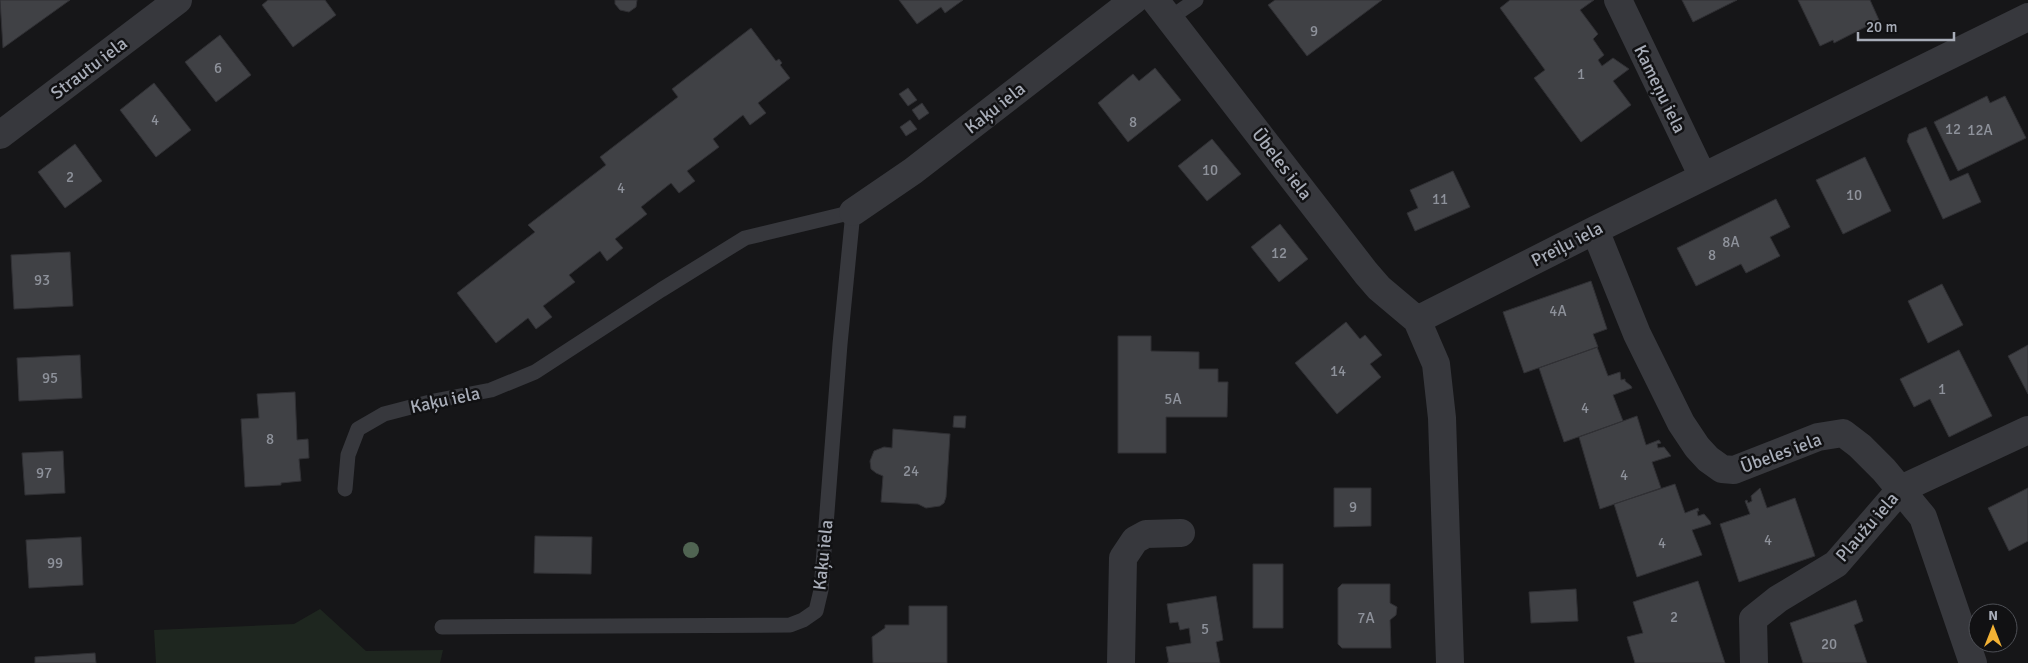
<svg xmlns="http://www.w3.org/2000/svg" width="2028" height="663" font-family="Signika,sans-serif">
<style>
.green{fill:#1e261f}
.building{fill:#404145;stroke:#303034}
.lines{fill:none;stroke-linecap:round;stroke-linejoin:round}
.service{stroke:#37383d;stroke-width:15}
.minor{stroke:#37383d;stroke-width:28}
.tree{fill:#506452}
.labels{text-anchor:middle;stroke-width:5;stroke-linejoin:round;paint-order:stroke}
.number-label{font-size:15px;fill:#8e929b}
.street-label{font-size:18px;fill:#a8adb8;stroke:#111113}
</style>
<rect width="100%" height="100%" fill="#161618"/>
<path class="green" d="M320,609L366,651L443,650L440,663H156L154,630L294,624Z"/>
<path class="building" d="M0,0H70L3,48Z
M268,0H325L336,15L293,47L262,5Z
M615,0H637L636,7L629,12L620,10L615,4Z
M899,0H963L945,13L941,7L917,24Z
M1275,0H1382L1307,56L1268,5Z
M1510,0H1594L1580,10L1598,34L1593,39L1604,55L1598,60L1602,66L1613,58L1629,69L1613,81L1631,105L1581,142L1534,78L1545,70L1500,8Z
M1682,0H1737L1693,22Z
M1798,0H1870L1879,20L1834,43L1833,40L1820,46Z
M751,28L776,61L779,59L782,63L780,65L790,78L758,103L766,113L750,125L743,115L713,139L719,147L687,171L695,181L679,193L671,183L641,207L647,214L615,239L623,248L607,261L600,251L569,275L575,282L543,306L552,317L536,329L528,318L496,343L457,293L535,232L528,225L606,165L600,157L678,97L672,89Z
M220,35L251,75L216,102L185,62Z
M1155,68L1181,100L1128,142L1098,103L1133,74L1139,81Z
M154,83L191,130L156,157L120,110Z
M908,88L917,100L908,106L899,94Z
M1987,96L1990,103L2005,96L2026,138L1958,171L1934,122Z
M922,103L929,113L919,120L912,110Z
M910,120L917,129L906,136L900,127Z
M1926,127L1950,181L1968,173L1981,202L1943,219L1907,141L1909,134Z
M1212,139L1241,174L1207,201L1178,166Z
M75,144L102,181L65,208L38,172Z
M1865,157L1891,211L1843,234L1816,180Z
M1453,171L1470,207L1415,231L1407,213L1418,208L1410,190Z
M1776,199L1790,227L1770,237L1780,256L1746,273L1741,264L1696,286L1677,248Z
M1280,224L1308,259L1279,282L1251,247Z
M70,252L73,306L14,309L11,255Z
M1591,281L1607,329L1593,334L1598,347L1524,373L1503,312Z
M1942,284L1963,325L1928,343L1908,301Z
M1346,322L1360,339L1365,335L1382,355L1370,364L1381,377L1337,414L1295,363Z
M1118,336H1151V351L1199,352V369H1218V382H1228L1227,417H1166V453H1118Z
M2028,345V394L2008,356Z
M1597,347L1608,376L1620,372L1621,380L1625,379V381L1631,386L1632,388L1613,395L1623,421L1564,442L1539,368Z
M1959,350L1992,416L1949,437L1930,399L1914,407L1900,379Z
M80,355L82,398L19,401L17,358Z
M295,392L297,440L308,439L309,458L299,459L301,481L281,483V485L245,487L241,419L259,418L257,394Z
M954,416H966L965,428L953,427Z
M1637,416L1646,445L1659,440L1661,443L1657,444L1658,448L1664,447L1671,456L1652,462L1661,488L1600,509L1579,437Z
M893,429L950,434L946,497L944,503L940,506L926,508L918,504L881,502L883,476L876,473L871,469L870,461L874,451L884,447L892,448Z
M63,451L65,493L25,495L22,453Z
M1675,484L1685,513L1698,508L1699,511H1697L1698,516L1704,514L1710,521L1711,524L1692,530L1702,555L1637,577L1614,504Z
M1334,488H1371V526L1334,527Z
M1760,488L1767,508L1795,498L1815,556L1739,582L1720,524L1750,514L1745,501L1747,500L1748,503L1752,501L1751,496Z
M2028,488V541L2009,551L1988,508Z
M535,536L592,537L591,574L534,573Z
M81,537L83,585L29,588L26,540Z
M1253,564H1283V628H1253Z
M1698,581L1725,663H1635L1627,637L1643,633L1633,602Z
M1342,584H1390V603L1397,607L1396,615L1390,620L1391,648H1342L1338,644V588Z
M1576,589L1578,621L1531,623L1529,592Z
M1216,596L1223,640L1216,642L1220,663H1167H1169L1166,647L1191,643L1189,628L1180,630L1178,622L1170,623L1167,604Z
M1856,600L1863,621L1854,625L1867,663H1803L1790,623Z
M909,606H947V663H873L872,637L885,628V625H909Z
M95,653L96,663H35V657Z"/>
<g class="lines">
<path class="service" d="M1170,18L1196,0
M345,489L348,455L358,429L384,414L434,401L491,390L535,372L661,290L745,238L853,212L840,344L821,590L816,611L803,620L790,625L442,627"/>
<path class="minor" d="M1155,0L1366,273L1379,288L1417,320
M1618,0L1703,177
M0,135L178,0
M853,212L913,171L1134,0
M1595,230L1637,334L1681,423L1697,447L1708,459L1722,469L1734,470L1818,437L1843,433L1860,446L1884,470L1923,517L1973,663
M1121,663L1123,558L1135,540L1146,534L1181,533
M1450,663L1442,418L1436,364L1417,320L1595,230L2028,17
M1754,663L1753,619L1778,599L1836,564L1901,489L2028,430"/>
</g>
<circle class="tree" cx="691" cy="550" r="8"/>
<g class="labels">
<g class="number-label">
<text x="1314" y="36">9</text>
<text x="218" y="73">6</text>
<text x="1581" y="79">1</text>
<text x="155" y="125">4</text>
<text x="1133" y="127">8</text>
<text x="1953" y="134">12</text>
<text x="1980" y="135">12A</text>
<text x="1210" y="175">10</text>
<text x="70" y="182">2</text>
<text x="621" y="193">4</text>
<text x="1854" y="200">10</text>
<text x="1440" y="204">11</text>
<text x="1731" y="247">8A</text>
<text x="1279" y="258">12</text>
<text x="1712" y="260">8</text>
<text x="42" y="285">93</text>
<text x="1558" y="316">4A</text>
<text x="1338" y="376">14</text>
<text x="50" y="383">95</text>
<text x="1942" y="394">1</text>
<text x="1173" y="404">5A</text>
<text x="1585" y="413">4</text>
<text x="270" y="444">8</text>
<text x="911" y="476">24</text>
<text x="44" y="478">97</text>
<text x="1624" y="480">4</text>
<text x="1353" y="512">9</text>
<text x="1768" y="545">4</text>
<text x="1662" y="548">4</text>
<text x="55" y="568">99</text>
<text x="1674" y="622">2</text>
<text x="1366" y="623">7A</text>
<text x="1205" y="634">5</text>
<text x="1829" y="649">20</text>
</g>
<g class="street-label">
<text transform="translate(89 68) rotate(-37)" y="6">Strautu iela</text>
<text transform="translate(1660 89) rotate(64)" y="6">Kameņu iela</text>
<text transform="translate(995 108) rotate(-38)" y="6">Kaķu iela</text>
<text transform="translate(1282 164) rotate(52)" y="6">Ūbeles iela</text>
<text transform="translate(1567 244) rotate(-27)" y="6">Preiļu iela</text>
<text transform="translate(445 400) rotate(-12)" y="6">Kaķu iela</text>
<text transform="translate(1781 453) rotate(-20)" y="6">Ūbeles iela</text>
<text transform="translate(1867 527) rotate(-49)" y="6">Plaužu iela</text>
<text transform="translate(823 555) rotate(-84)" y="6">Kaķu iela</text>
</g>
</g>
<g transform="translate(1993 628)"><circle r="24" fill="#111113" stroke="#4d4f55"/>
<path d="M0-4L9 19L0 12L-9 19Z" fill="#f2b134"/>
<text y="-8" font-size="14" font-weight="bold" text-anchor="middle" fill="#a8adb8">N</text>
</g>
<path d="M1858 32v8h96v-8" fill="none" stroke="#a8adb8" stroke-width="2.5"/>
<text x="1866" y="32" font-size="15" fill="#a8adb8" stroke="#111113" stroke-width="4" paint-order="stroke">20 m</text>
</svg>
